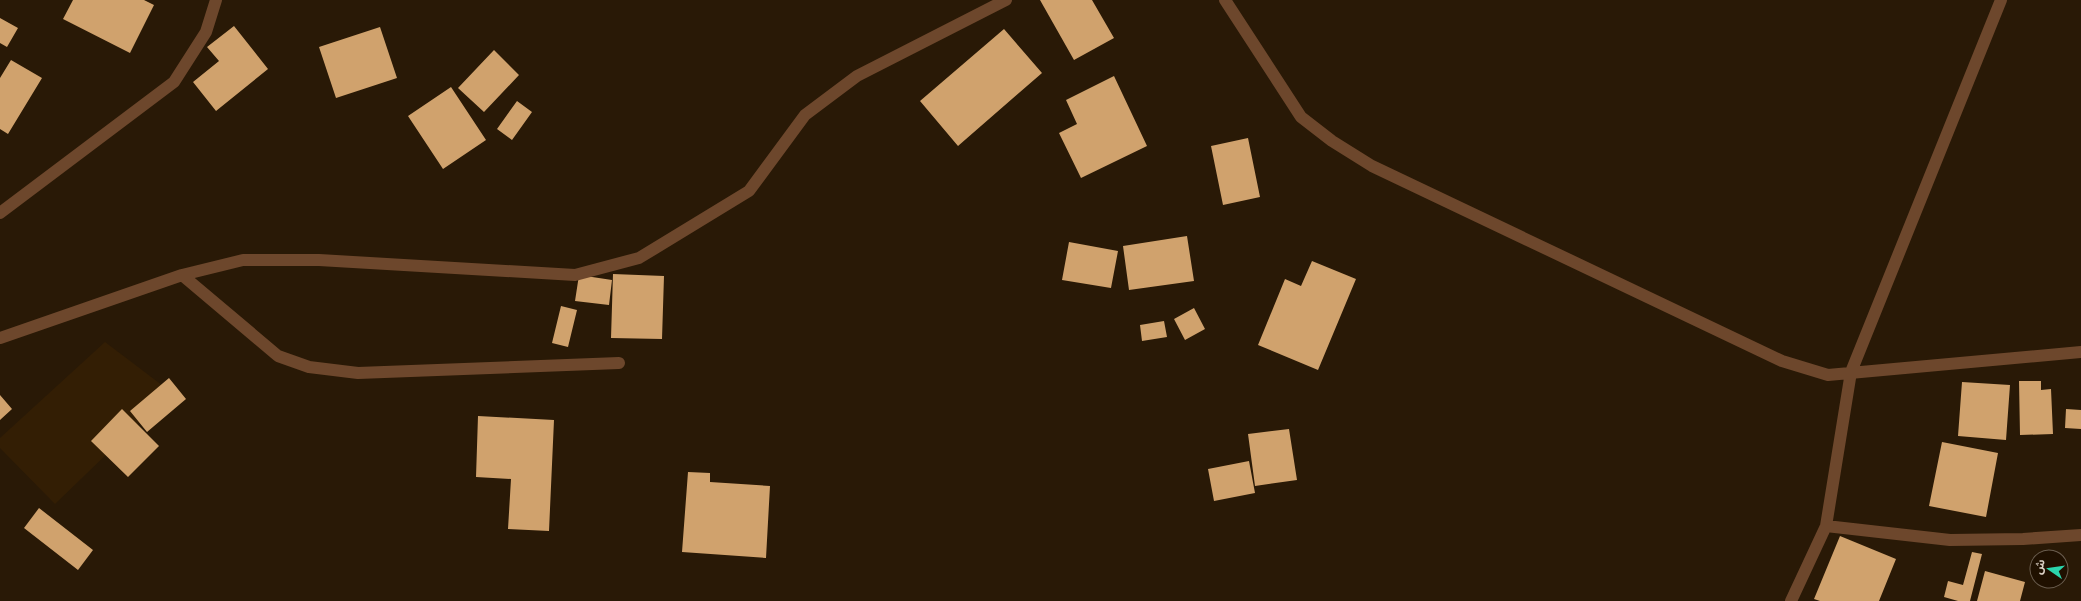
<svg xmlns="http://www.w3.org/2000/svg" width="2081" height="601" font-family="'Fira Sans Condensed','Noto Sans Arabic',sans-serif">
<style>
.built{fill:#331e04}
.building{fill:#d0a26d}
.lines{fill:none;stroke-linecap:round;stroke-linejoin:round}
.minor{stroke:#6d472c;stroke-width:12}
</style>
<rect width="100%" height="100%" fill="#291906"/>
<path class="built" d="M105,342L171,392L55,504L0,448V438Z"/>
<path class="building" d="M73,0H144L154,5L130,53L63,19Z
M1040,0H1092L1114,38L1074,60Z
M0,18L18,28L7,47L0,43Z
M234,26L268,69L216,111L193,82L219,61L207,47Z
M380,27L397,78L336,98L319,47Z
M1004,29L1042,73L958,146L920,101Z
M494,50L519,75L484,112L458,88Z
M11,60L42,78L8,134L0,129V78Z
M1114,76L1147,146L1081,178L1059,133L1077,124L1066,100Z
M451,87L486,140L443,169L408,116Z
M517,101L532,112L512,140L497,129Z
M1248,138L1260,197L1223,205L1211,146Z
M1187,236L1194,281L1129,290L1123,246Z
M1069,242L1118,251L1111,288L1062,280Z
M1312,261L1356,279L1318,370L1258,345L1285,279L1301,286Z
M613,274L664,276L662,339L611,338Z
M579,275L612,280L609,305L575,301Z
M561,306L577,310L568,347L552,343Z
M1194,308L1205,329L1185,340L1174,319Z
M1164,321L1167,337L1142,341L1140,325Z
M169,378L186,399L147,432L130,411Z
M2019,381H2041V390L2051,389L2053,434L2020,435Z
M1962,382L2010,385L2006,440L1958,436Z
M0,395L12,409L0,420Z
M122,409L159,446L128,477L91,441Z
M2066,409L2081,410V429L2065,428Z
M478,416L554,420L549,531L508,529L511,479L476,477Z
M1289,429L1297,480L1255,486L1248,434Z
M1942,442L1998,453L1986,517L1929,506Z
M1249,461L1255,493L1214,501L1208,469Z
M688,472L710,473V482L770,486L766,558L682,552Z
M39,508L93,550L78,570L24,528Z
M1840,536L1896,559L1879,601H1820L1814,599Z
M1972,552L1982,554L1970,601H1958L1944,597L1948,581L1963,585Z
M1985,571L2025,582L2020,601H1977Z"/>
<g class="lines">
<path class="minor" d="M1225,0L1301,117L1332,141L1372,166L1782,361L1828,375L2081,352
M0,213L174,82L206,32L216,0
M182,275L278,356L309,367L358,373L619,363
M0,338L182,275L243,260H319L575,275L639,258L749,191L805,115L857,76L1006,0
M1826,526L1950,540L2023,539L2081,535
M1791,601L1826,526L1851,372L2001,0"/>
</g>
<g transform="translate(2049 569) rotate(283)"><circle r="19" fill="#1f1000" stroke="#6a5d4e"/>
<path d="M0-3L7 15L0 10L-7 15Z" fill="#2bd5ac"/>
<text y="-6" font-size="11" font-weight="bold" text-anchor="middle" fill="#dbd0c4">ش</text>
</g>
</svg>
